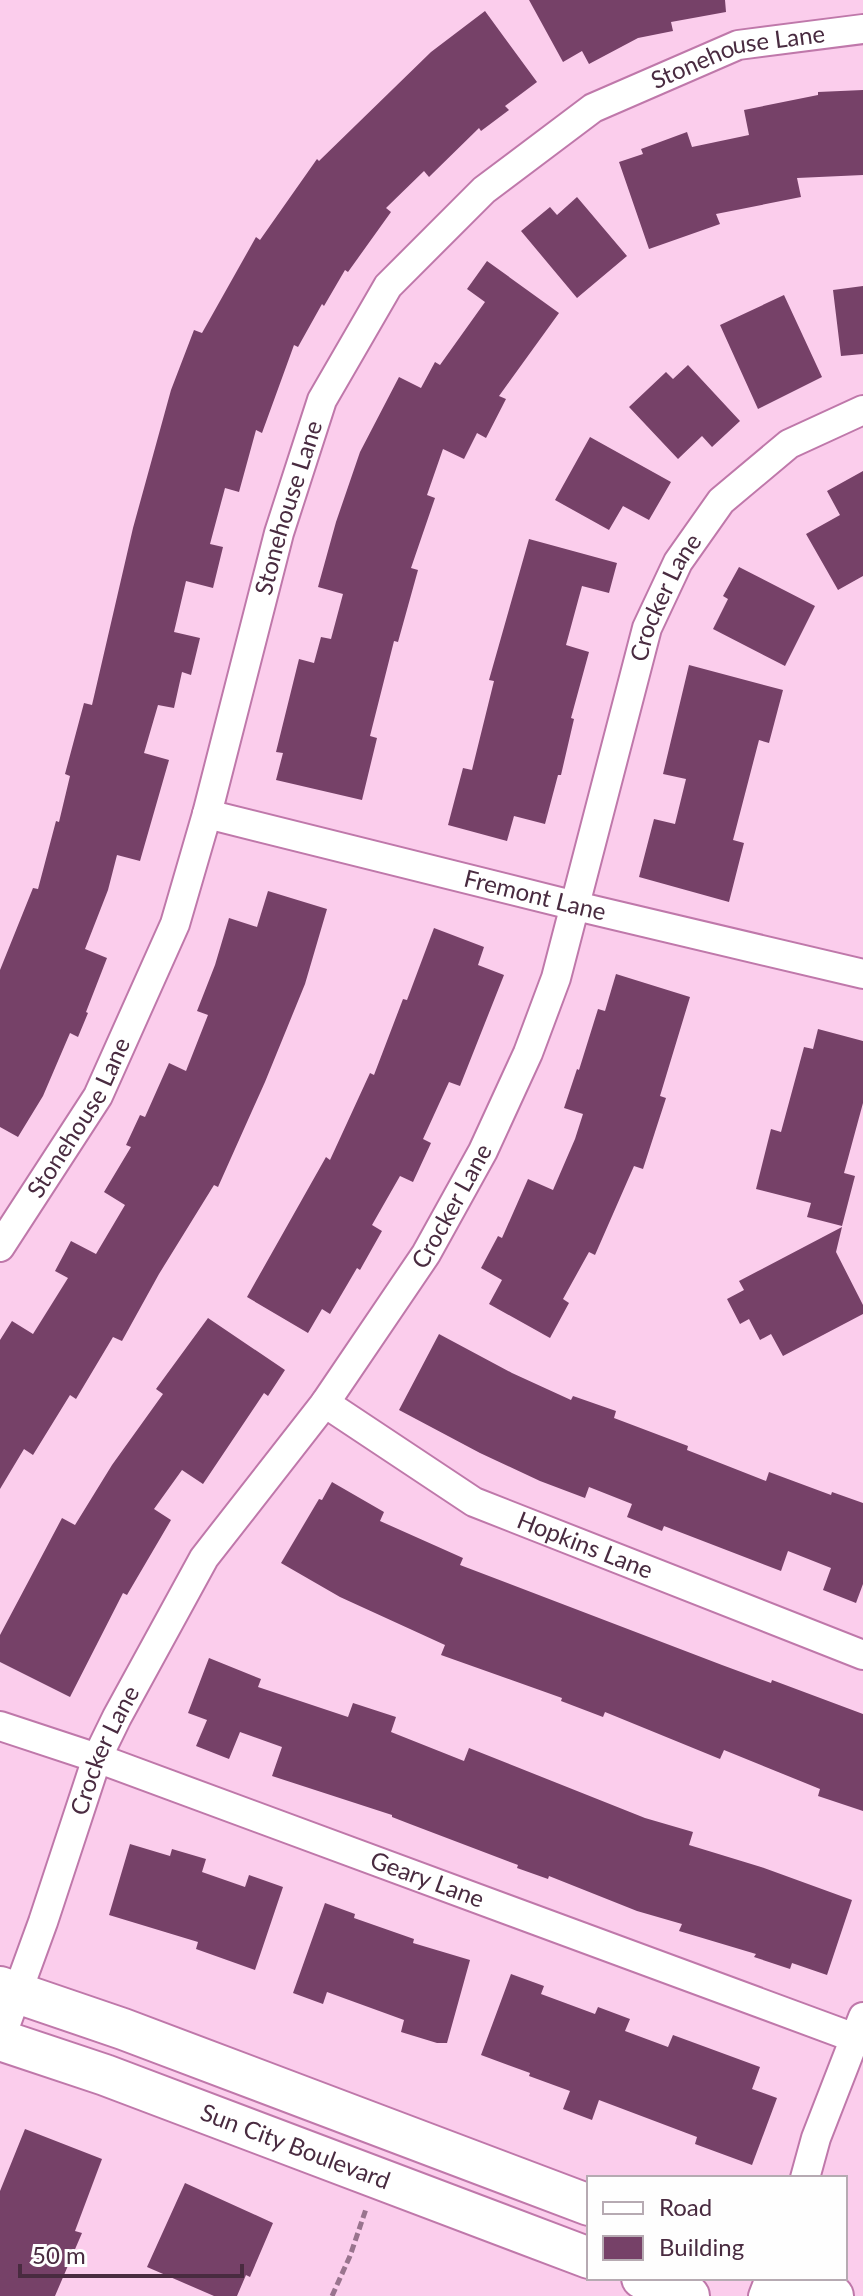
<svg xmlns="http://www.w3.org/2000/svg" width="863" height="2296" font-family="Lato,sans-serif">
<style>
.building{fill:#764168}
.lines{fill:none;stroke-linecap:round;stroke-linejoin:round}
.street-casing{stroke:#bf78aa;stroke-width:32}
.secondary-casing{stroke:#bf78aa;stroke-width:44}
.path{stroke:#99748e;stroke-width:5;stroke-dasharray:8 4;stroke-linecap:butt}
.street{stroke:#fff;stroke-width:28}
.secondary{stroke:#fff;stroke-width:40}
.labels{text-anchor:middle;stroke-width:8;stroke-linejoin:round;paint-order:stroke}
.street-label{font-size:24px;fill:#492b40;stroke:#fefefe}
</style>
<rect width="100%" height="100%" fill="#fbcdec"/>
<path class="building" d="M529,0H725L726,12L671,22L673,31L638,38L589,64L582,51L563,62Z
M485,11L537,82L505,106L509,110L481,131L479,128L429,177L424,171L386,208L391,212L348,272L345,270L324,306L322,304L298,347L294,345L262,433L256,430L239,492L225,488L210,544L223,547L213,588L186,581L174,632L200,638L191,675L182,672L174,708L158,705L144,753L169,760L140,861L117,855L108,890L85,949L107,958L86,1012L88,1013L78,1037L70,1033L43,1096L18,1137L0,1127V970L33,888L38,889L56,821L59,822L70,776L65,774L84,703L92,705L133,528L171,390L194,330L202,333L256,237L260,240L317,159L319,161L431,52Z
M863,90V175L797,178L801,197L716,214L720,224L649,249L619,162L643,154L641,149L687,132L692,147L749,135L744,110L818,95V92Z
M577,197L627,256L577,298L521,231L550,207L557,215Z
M487,261L559,313L499,396L506,399L486,438L477,433L464,459L443,449L427,495L435,498L411,568L418,570L398,642L394,641L370,736L377,738L362,800L276,780L283,753L276,752L299,659L314,663L321,637L331,639L343,594L318,587L336,522L360,452L399,377L421,388L435,362L440,365L485,302L467,289Z
M863,286V354L841,356L833,290Z
M784,295L822,377L758,409L720,325Z
M688,365L740,421L712,447L702,436L678,459L629,407L666,372L673,379Z
M590,437L671,482L649,520L623,506L609,530L555,500Z
M863,471V576L838,590L806,534L840,515L827,491Z
M529,539L617,563L609,593L582,586L566,645L589,652L571,718L574,719L561,775H558L545,824L514,816L507,841L448,825L463,768L472,770L494,681L489,680Z
M739,567L815,606L785,666L713,629L728,599L723,596Z
M689,665L783,690L769,743L759,740L733,840L744,843L729,902L639,877L654,819L675,824L686,779L663,774Z
M268,891L327,909L305,984L265,1082L218,1187L214,1185L159,1274L122,1341L113,1337L76,1399L70,1395L33,1455L24,1449L0,1489V1340L12,1321L33,1334L68,1278L55,1271L71,1241L96,1254L125,1205L104,1192L131,1147L126,1145L140,1115L145,1117L169,1063L186,1071L208,1015L197,1011L215,965L229,918L257,927Z
M434,928L484,947L478,965L504,975L460,1086L449,1082L423,1139L431,1143L413,1182L400,1176L372,1225L382,1231L360,1270L357,1268L330,1314L322,1309L308,1333L247,1297L326,1157L330,1160L370,1073L374,1075L403,999L407,1000Z
M616,974L690,997L660,1096L666,1098L643,1169L634,1166L595,1255L589,1252L563,1299L569,1303L550,1338L489,1304L502,1280L481,1268L498,1236L502,1238L528,1179L553,1190L575,1139L583,1114L564,1108L577,1069L579,1070L598,1009L605,1011Z
M818,1029L863,1041V1103L844,1173L855,1176L842,1226L807,1217L811,1203L756,1189L771,1129L781,1132L804,1047L813,1049Z
M842,1227L836,1252L863,1305V1314L783,1356L771,1334L760,1340L749,1319L740,1324L727,1299L744,1290L739,1281Z
M208,1318L285,1370L268,1396L264,1393L203,1484L182,1470L154,1509L171,1520L127,1595L123,1593L70,1697L0,1662V1635L62,1518L75,1525L112,1465L163,1394L156,1389Z
M439,1334L512,1373L571,1400L573,1396L616,1411L614,1418L688,1446L687,1450L766,1481L769,1472L831,1495L832,1492L863,1503V1584L856,1603L823,1590L831,1568L788,1551L781,1571L664,1526L662,1531L627,1517L632,1504L589,1487L585,1498L540,1481L480,1453L399,1410Z
M332,1482L384,1512L380,1521L463,1558L460,1565L722,1665L771,1683L772,1680L863,1714V1811L818,1796L820,1789L724,1750L720,1759L605,1712L603,1717L561,1701L562,1698L441,1655L445,1645L340,1597L281,1563L319,1499L322,1500Z
M209,1658L261,1679L258,1687L348,1717L353,1703L396,1717L391,1732L464,1761L469,1748L645,1818L693,1832L689,1845L761,1867L852,1900L827,1975L792,1963L790,1969L754,1957L756,1954L679,1931L682,1924L637,1911L549,1876L548,1879L517,1868L518,1865L410,1824L392,1817V1815L272,1776L282,1747L240,1732L229,1759L196,1746L207,1720L188,1713Z
M130,1844L170,1856L172,1849L206,1859L202,1872L245,1887L249,1875L283,1887L255,1970L196,1949L198,1942L109,1915Z
M325,1903L355,1914L354,1918L414,1939L413,1943L470,1960L447,2043H437L401,2032L404,2020L327,1992L323,2004L293,1993Z
M511,1974L544,1986L541,1994L595,2014L598,2007L630,2019L625,2031L668,2047L673,2035L760,2067L752,2089L777,2098L752,2165L695,2144L697,2137L599,2100L592,2120L563,2109L570,2091L529,2076L530,2073L481,2055Z
M25,2129L102,2159L75,2231L82,2233L55,2296H0V2191Z
M185,2183L273,2223L250,2277L246,2275L237,2296H214L147,2267Z"/>
<g class="lines">
<defs>
<g id="street">
<path id="s1" d="M207,814L576,906L863,974"/>
<path id="s2" d="M0,1247L98,1096L175,924L207,814L279,533L322,400L388,286L484,190L593,108L738,45L863,29"/>
<path id="s3" d="M325,1403L474,1502L863,1655"/>
<path id="s4" d="M0,1726L97,1758L863,2041"/>
<path id="s5" d="M0,2040L43,1922L97,1758L117,1717L204,1558L325,1403L426,1254L483,1151L528,1053L556,978L647,628L678,562L721,501L789,444L863,410"/>
<path d="M805,2178L816,2138L863,2017"/>
<path d="M763,2296L770,2278"/>
</g>
<g id="secondary">
<path d="M0,1987L123,2029L589,2205"/>
<path id="s6" d="M0,2040L105,2075L589,2258"/>
<path d="M642,2278L689,2296"/>
<path d="M785,2278L833,2296"/>
</g>
</defs>
<use href="#street" class="street-casing"/>
<use href="#secondary" class="secondary-casing"/>
<path class="path" d="M332,2296L350,2256L366,2209"/>
<use href="#street" class="street"/>
<use href="#secondary" class="secondary"/>
</g>
<g class="labels">
<g class="street-label">
<text dy="8" stroke="none"><textPath href="#s2" startOffset="1472">Stonehouse Lane</textPath></text>
<text dy="8" stroke="none"><textPath href="#s2" startOffset="800">Stonehouse Lane</textPath></text>
<text dy="8" stroke="none"><textPath href="#s5" startOffset="1604">Crocker Lane</textPath></text>
<text dy="8" stroke="none"><textPath href="#s1" startOffset="338">Fremont Lane</textPath></text>
<text dy="8" stroke="none"><textPath href="#s2" startOffset="152">Stonehouse Lane</textPath></text>
<text dy="8" stroke="none"><textPath href="#s5" startOffset="956">Crocker Lane</textPath></text>
<text dy="8" stroke="none"><textPath href="#s3" startOffset="298">Hopkins Lane</textPath></text>
<text dy="8" stroke="none"><textPath href="#s5" startOffset="308">Crocker Lane</textPath></text>
<text dy="8" stroke="none"><textPath href="#s4" startOffset="454">Geary Lane</textPath></text>
<text dy="8" stroke="none"><textPath href="#s6" startOffset="314">Sun City Boulevard</textPath></text>
</g>
</g>
<rect x="587" y="2176" width="260" height="104" fill="#fefefe" stroke="#b6aab2" stroke-width="2"/>
<rect x="603" y="2202" width="40" height="12" fill="#ffffff" stroke="#b6aab2" stroke-width="2"/>
<text x="659" y="2216" font-size="24" fill="#492b40">Road</text>
<rect x="603" y="2236" width="40" height="24" fill="#764168" stroke="#b6aab2" stroke-width="2"/>
<text x="659" y="2256" font-size="24" fill="#492b40">Building</text>
<path d="M20 2264v12h222v-12" fill="none" stroke="#492b40" stroke-width="4"/>
<text x="32" y="2264" font-size="24" fill="#492b40" stroke="#fefefe" stroke-width="6" paint-order="stroke">50 m</text>
</svg>
